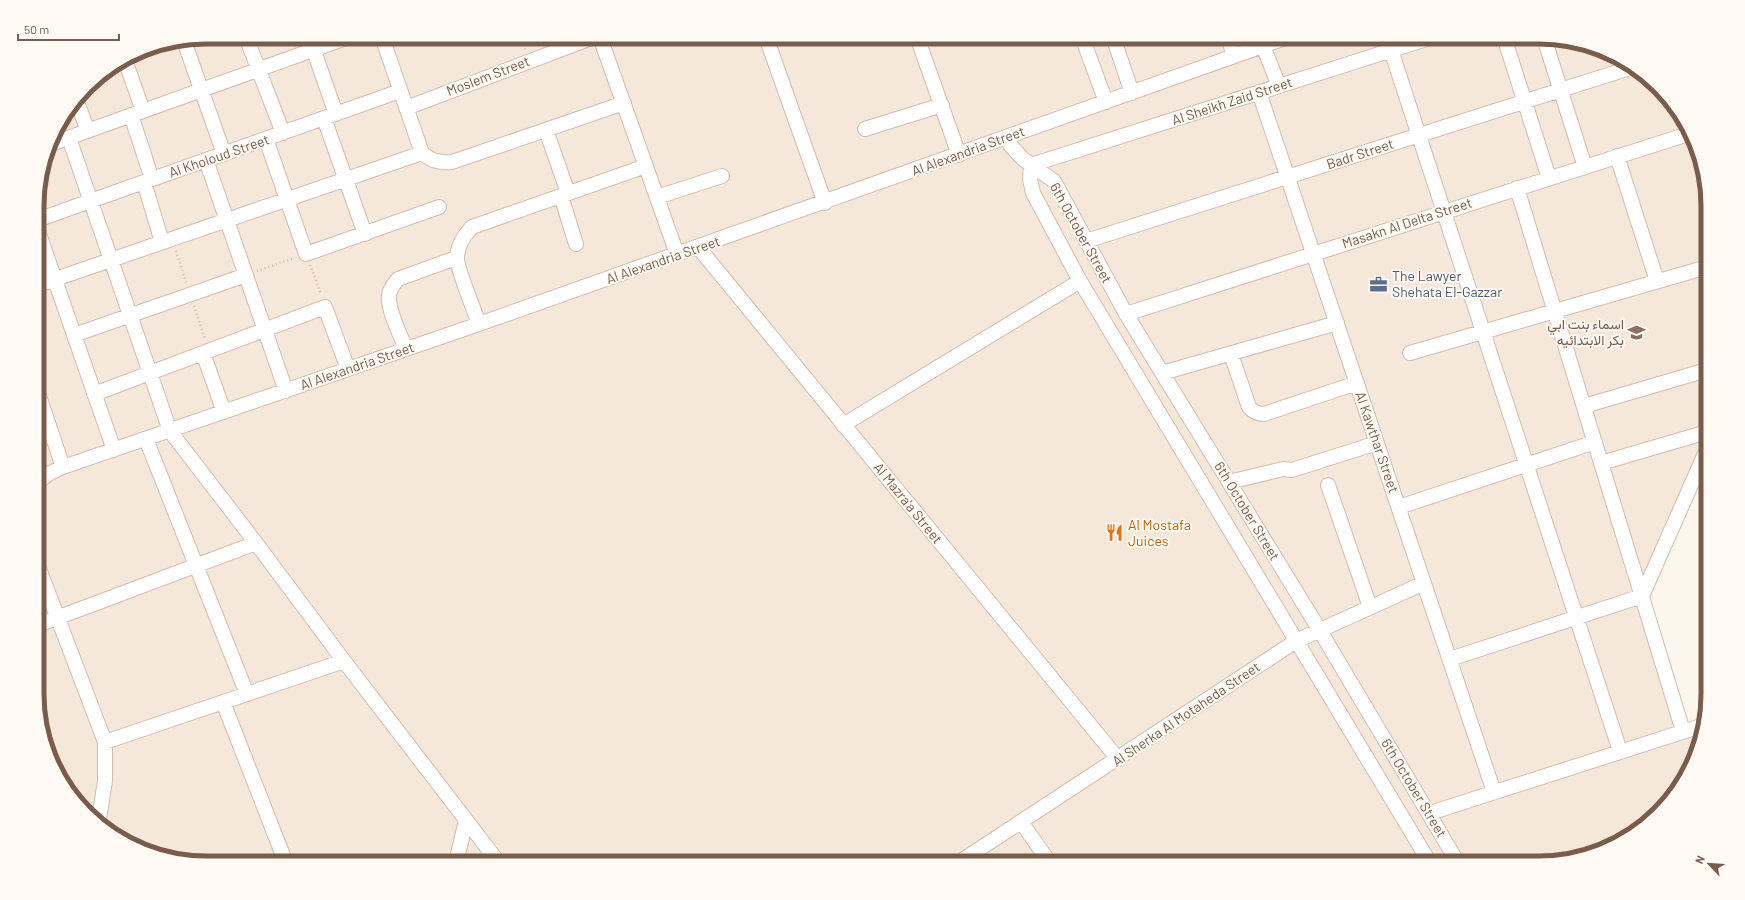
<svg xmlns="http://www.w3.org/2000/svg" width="1745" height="900" font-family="Barlow,Vazirmatn,sans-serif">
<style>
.residential{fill:#f5e8da}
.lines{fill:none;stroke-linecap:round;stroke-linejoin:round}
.minor-casing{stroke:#d1beb0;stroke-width:16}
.path{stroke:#d9b8a5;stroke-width:2.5;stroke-dasharray:1 3;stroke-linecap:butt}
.minor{stroke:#fff;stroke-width:14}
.labels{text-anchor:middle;stroke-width:4;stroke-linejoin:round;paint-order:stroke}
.street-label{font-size:14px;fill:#7a5c4d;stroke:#fffaf3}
.service-label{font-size:14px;fill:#4e5e75;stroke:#fffaf3;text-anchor:start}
.education-label{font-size:14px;fill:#785e54;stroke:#fffaf3;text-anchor:end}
.food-label{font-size:14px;fill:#c56008;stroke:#fffaf3;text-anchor:start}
.rim{fill:none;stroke:#7a5c4d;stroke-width:5}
</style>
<rect width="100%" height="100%" fill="#fdf6ec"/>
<path class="residential" d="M206,37H1539L1613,54L1650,79L1679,112L1707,185V442L1641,602L1678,721L1700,729L1691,768L1666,805L1633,835L1593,854L1549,863H206L132,846L72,797L50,758L38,716V483L48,478L38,473L37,195L54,132L95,79L142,50Z"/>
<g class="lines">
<defs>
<path id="minor" d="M246,37L283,133
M309,37L336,114
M382,37L422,153C432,161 439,163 452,162L624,103
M600,37L677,254
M766,37L825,203
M917,37L959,155
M1082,37L1106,102
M1113,37L1132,93
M1228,37L1234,56
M1504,37L1549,178
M1544,38L1585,167
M184,41L224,154
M1263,46L1279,86
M1391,50L1620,751
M125,60L143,111
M1259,92L1494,792
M77,102L88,131
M406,108L594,37
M131,115L152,179
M324,118L365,234
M865,129L942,105
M546,130L568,193
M1006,137L1011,146L1023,159L1054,181L1126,314L1319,629L1458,863
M69,138L170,431L256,543L344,661L499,863
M266,139L306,254L439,207
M51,144L349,37
M1617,156L1657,281
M206,160L286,391
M1031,165L1030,179L1033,193L1080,281L1430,863
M1031,165L1433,37
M144,182L162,242
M1517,188L1683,731
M561,196L576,244
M657,197L722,176
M37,220L400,91
M37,228L114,450
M1086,241L1633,67
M698,247L1118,759
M38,285L422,153
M1126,314L1688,134
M479,324C475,312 456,266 457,257C458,244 464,236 472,227L646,166
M74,335L246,275
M406,349C401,336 387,309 389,295C390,288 394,284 398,279L456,258
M203,353L224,412
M1410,353L1707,267
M1231,354L1249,407C1253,412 1257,414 1264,414L1357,383
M1162,373L1337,323
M38,393L63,467
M94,394L325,307L348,369
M1584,406L1707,370
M843,425L1080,281
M146,439L247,694
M1601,463L1707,432
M38,482L50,473L63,467L479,324L1288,37
M1229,482L1283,469L1292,470L1377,443
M1328,485L1370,607
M1399,507L1595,442
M38,566L105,742V781L99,819
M38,625L256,543
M1450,659L1642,596L1707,449
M223,702L286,863
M105,742L344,661
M1430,813L1701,726
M1021,822L1050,863
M456,863L466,820
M958,863L1296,641L1424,583"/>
</defs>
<use href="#minor" class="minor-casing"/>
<path class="path" d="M521,37L525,49
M176,251L186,282
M310,265L321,294
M257,271L294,258
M194,306L205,339"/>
<use href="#minor" class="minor"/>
</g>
<defs>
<symbol id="office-bare" viewBox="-9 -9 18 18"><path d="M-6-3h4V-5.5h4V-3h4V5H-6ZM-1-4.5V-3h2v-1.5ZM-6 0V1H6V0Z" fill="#5c6f8a" stroke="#fffaf3" stroke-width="2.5" paint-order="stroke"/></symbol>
<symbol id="school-bare" viewBox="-9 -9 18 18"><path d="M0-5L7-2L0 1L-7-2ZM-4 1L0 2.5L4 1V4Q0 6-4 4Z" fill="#8d6e63" stroke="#fffaf3" stroke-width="2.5" paint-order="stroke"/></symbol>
<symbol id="restaurant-bare" viewBox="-9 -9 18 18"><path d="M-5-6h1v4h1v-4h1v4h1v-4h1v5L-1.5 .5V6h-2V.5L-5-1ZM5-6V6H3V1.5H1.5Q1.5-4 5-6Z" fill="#e8710a" stroke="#fffaf3" stroke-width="2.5" paint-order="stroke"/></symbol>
</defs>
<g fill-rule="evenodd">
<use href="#office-bare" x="1366" y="272" width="25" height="25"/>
<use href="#school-bare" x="1624" y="320" width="25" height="25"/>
<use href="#restaurant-bare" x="1102" y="520" width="25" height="25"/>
</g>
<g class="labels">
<g class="street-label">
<text transform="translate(488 76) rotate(-21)" y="5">Moslem Street</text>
<text transform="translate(1232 101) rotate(-18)" y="5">Al Sheikh Zaid Street</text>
<text transform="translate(968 151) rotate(-20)" y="5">Al Alexandria Street</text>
<text transform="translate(1360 154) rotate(-18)" y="5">Badr Street</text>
<text transform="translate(219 156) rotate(-19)" y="5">Al Kholoud Street</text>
<text transform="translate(1407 223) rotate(-18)" y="5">Masakn Al Delta Street</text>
<text transform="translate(1081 233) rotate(61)" y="5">6th October Street</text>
<text transform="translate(663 260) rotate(-19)" y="5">Al Alexandria Street</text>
<text transform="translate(357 366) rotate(-19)" y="5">Al Alexandria Street</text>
<text transform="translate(1377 442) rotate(71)" y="5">Al Kawthar Street</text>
<text transform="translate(908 503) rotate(51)" y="5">Al Mazra'a Street</text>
<text transform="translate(1247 511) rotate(59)" y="5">6th October Street</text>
<text transform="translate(1186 714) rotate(-34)" y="5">Al Sherka Al Motaheda Street</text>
<text transform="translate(1414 788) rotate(59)" y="5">6th October Street</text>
</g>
<g class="service-label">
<text x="1392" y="281">The Lawyer<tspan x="1392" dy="16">Shehata El-Gazzar</tspan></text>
</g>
<g class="education-label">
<text x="1624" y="329">اسماء بنت ابي<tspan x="1624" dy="16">بكر الابتدائيه</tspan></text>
</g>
<g class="food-label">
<text x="1128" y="530">Al Mostafa<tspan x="1128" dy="16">Juices</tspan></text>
</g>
</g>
<path d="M0 0H1745V900H0ZM206 44H1539A162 162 0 0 1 1701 206V694A162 162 0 0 1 1539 856H206A162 162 0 0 1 44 694V206A162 162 0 0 1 206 44Z" fill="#fffaf3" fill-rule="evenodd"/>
<path class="rim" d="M206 44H1539A162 162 0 0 1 1701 206V694A162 162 0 0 1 1539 856H206A162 162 0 0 1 44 694V206A162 162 0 0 1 206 44Z"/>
<g transform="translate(1709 864) rotate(295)" stroke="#fffaf3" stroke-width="3" paint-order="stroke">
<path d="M0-3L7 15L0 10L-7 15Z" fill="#7a5c4d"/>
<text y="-6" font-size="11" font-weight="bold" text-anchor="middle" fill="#7a5c4d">N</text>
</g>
<path d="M18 34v6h101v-6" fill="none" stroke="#7a5c4d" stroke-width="2"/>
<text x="24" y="34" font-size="12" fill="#7a5c4d" stroke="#fffaf3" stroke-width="3" paint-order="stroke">50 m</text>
</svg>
